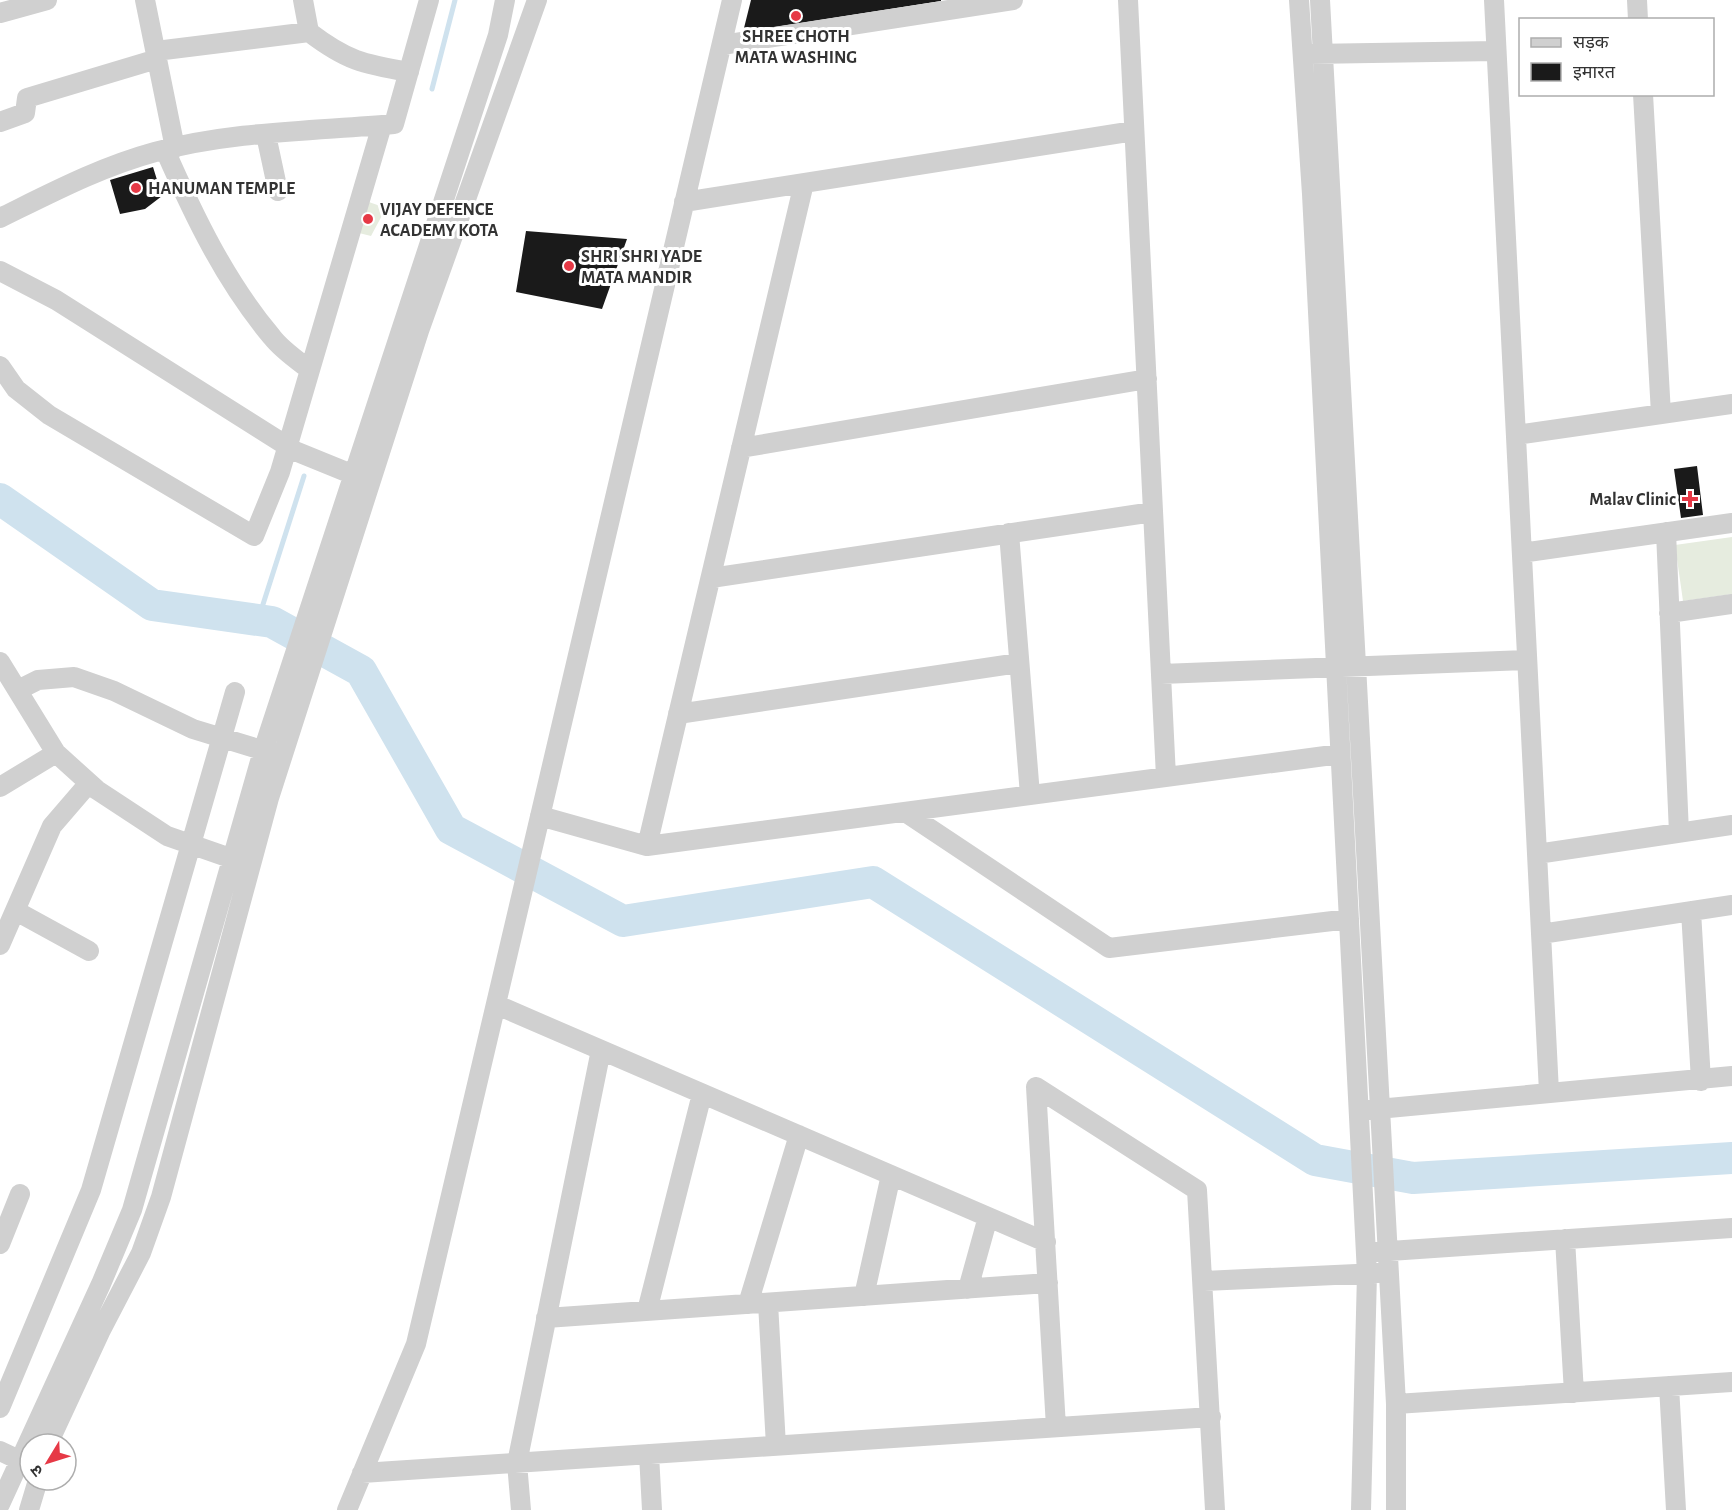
<svg xmlns="http://www.w3.org/2000/svg" width="1732" height="1510" font-family="'Alegreya Sans','Noto Sans Devanagari',sans-serif">
<style>
.green{fill:#e6ecdf}
.lines{fill:none;stroke-linecap:round;stroke-linejoin:round}
.stream{stroke:#cfe2ee;stroke-width:5}
.river{stroke:#cfe2ee;stroke-width:32}
.building{fill:#1a1a1a}
.minor{stroke:#d0d0d0;stroke-width:20}
.poi-dot{fill:#e63946;stroke:#fff;stroke-width:2}
.labels{text-anchor:middle;stroke-width:6;stroke-linejoin:round;paint-order:stroke}
.poi-label{font-size:18px;font-weight:bold;fill:#333;stroke:#fff;text-anchor:start}
</style>
<rect width="100%" height="100%" fill="#fff"/>
<path class="green" d="M366,201L386,208L371,236L351,231Z
M1732,537V594L1683,601L1675,545Z"/>
<g class="lines">
<path class="stream" d="M432,89L455,0
M258,620L304,476"/>
<path class="river" d="M0,499L152,605L272,622L361,671L451,829L623,921L873,882L1315,1160L1413,1178L1732,1158"/>
</g>
<path class="building" d="M751,0H941V1L743,32Z
M153,167L162,196L145,209L120,214L110,180Z
M526,231L627,239L602,309L516,292Z
M1697,466L1703,515L1681,518L1674,469Z"/>
<g class="lines">
<path class="minor" d="M145,0L175,148
M303,0L309,32C347,61 363,64 409,72
M1128,0L1166,777
M1299,0L1312,194L1367,1274L1361,1510
M1320,0L1396,1404V1510
M1494,0L1549,1092
M1637,0L1638,20
M0,13L47,0
M722,45L1013,0
M156,51L309,32
M1310,54L1496,51
M1643,94L1661,414
M0,122L25,113L27,98L157,59
M266,135L278,191
M165,150C194,216 225,281 272,337C282,350 297,360 310,370
M684,202L1134,131
M0,218C51,193 100,167 155,152C232,131 315,131 394,124L429,0
M0,271L56,300L295,451L354,475
M0,366L16,389L49,415L254,536L280,472L382,125
M1516,435L1732,404
M741,448L1147,379
M1666,532L1679,833
M1009,533L1030,795
M1522,553L1732,523
M711,578L1153,512
M1669,613L1732,604
M0,662L56,753L97,790L167,836L233,859
M1161,674L1527,660
M18,690L38,680L74,677L114,691L193,729L275,754
M678,714L1019,663
M0,787L56,753
M905,812L1109,948L1349,919
M540,816L647,846L1340,754
M647,846L804,183
M1537,854L1732,825
M16,911L89,951
M1691,911L1701,1081
M1541,934L1732,905
M0,945L52,826L89,783
M497,1005L1046,1242
M1036,1087L1197,1190L1215,1510
M1036,1087L1056,1427
M1367,1110L1732,1076
M1565,1239L1574,1393
M0,1244L20,1194
M1375,1252L1732,1228
M1204,1281L1378,1273
M968,1289L988,1217
M864,1296L891,1175
M768,1303L776,1446
M748,1304L799,1135
M647,1311L702,1094
M546,1318L1048,1283
M1669,1386L1676,1510
M1396,1404L1732,1382
M0,1408L91,1190L235,692
M48,1444L100,1332L141,1253L161,1197L269,798L419,331L537,0
M0,1451L19,1460
M649,1454L652,1510
M362,1473L1211,1417
M0,1504L101,1284L132,1210L263,751L498,35L505,0
M29,1510L38,1480
M347,1510L416,1344L732,0
M521,1510L517,1463L601,1050"/>
</g>
<g class="poi-dot">
<circle cx="796" cy="16" r="6"/>
<circle cx="136" cy="188" r="6"/>
<circle cx="368" cy="219" r="6"/>
<circle cx="569" cy="266" r="6"/>
<path d="M1687 490h6v6h6v6h-6v6h-6v-6h-6v-6h6z"/>
</g>
<g class="labels">
<g class="poi-label">
<text x="796" y="42" text-anchor="middle">SHREE CHOTH<tspan x="796" dy="21">MATA WASHING</tspan></text>
<text x="148" y="194">HANUMAN TEMPLE</text>
<text x="380" y="215">VIJAY DEFENCE<tspan x="380" dy="21">ACADEMY KOTA</tspan></text>
<text x="581" y="262">SHRI SHRI YADE<tspan x="581" dy="21">MATA MANDIR</tspan></text>
<text x="1676" y="505" text-anchor="end">Malav Clinic</text>
</g>
</g>
<rect x="1519" y="18" width="195" height="78" fill="#ffffff" stroke="#adadad" stroke-width="1.5"/>
<rect x="1531" y="38" width="30" height="9" fill="#d0d0d0" stroke="#adadad" stroke-width="1.5"/>
<text x="1573" y="48" font-size="18" fill="#333333">सड़क</text>
<rect x="1531" y="63" width="30" height="18" fill="#1a1a1a" stroke="#adadad" stroke-width="1.5"/>
<text x="1573" y="78" font-size="18" fill="#333333">इमारत</text>
<g transform="translate(48 1462) rotate(232)"><circle r="28" fill="#ffffff" stroke="#adadad" stroke-width="1.5"/>
<path d="M0-4.5L10 22L0 15L-10 22Z" fill="#e63946"/>
<text y="-9" font-size="16" font-weight="bold" text-anchor="middle" fill="#333333">उ</text>
</g>
</svg>
